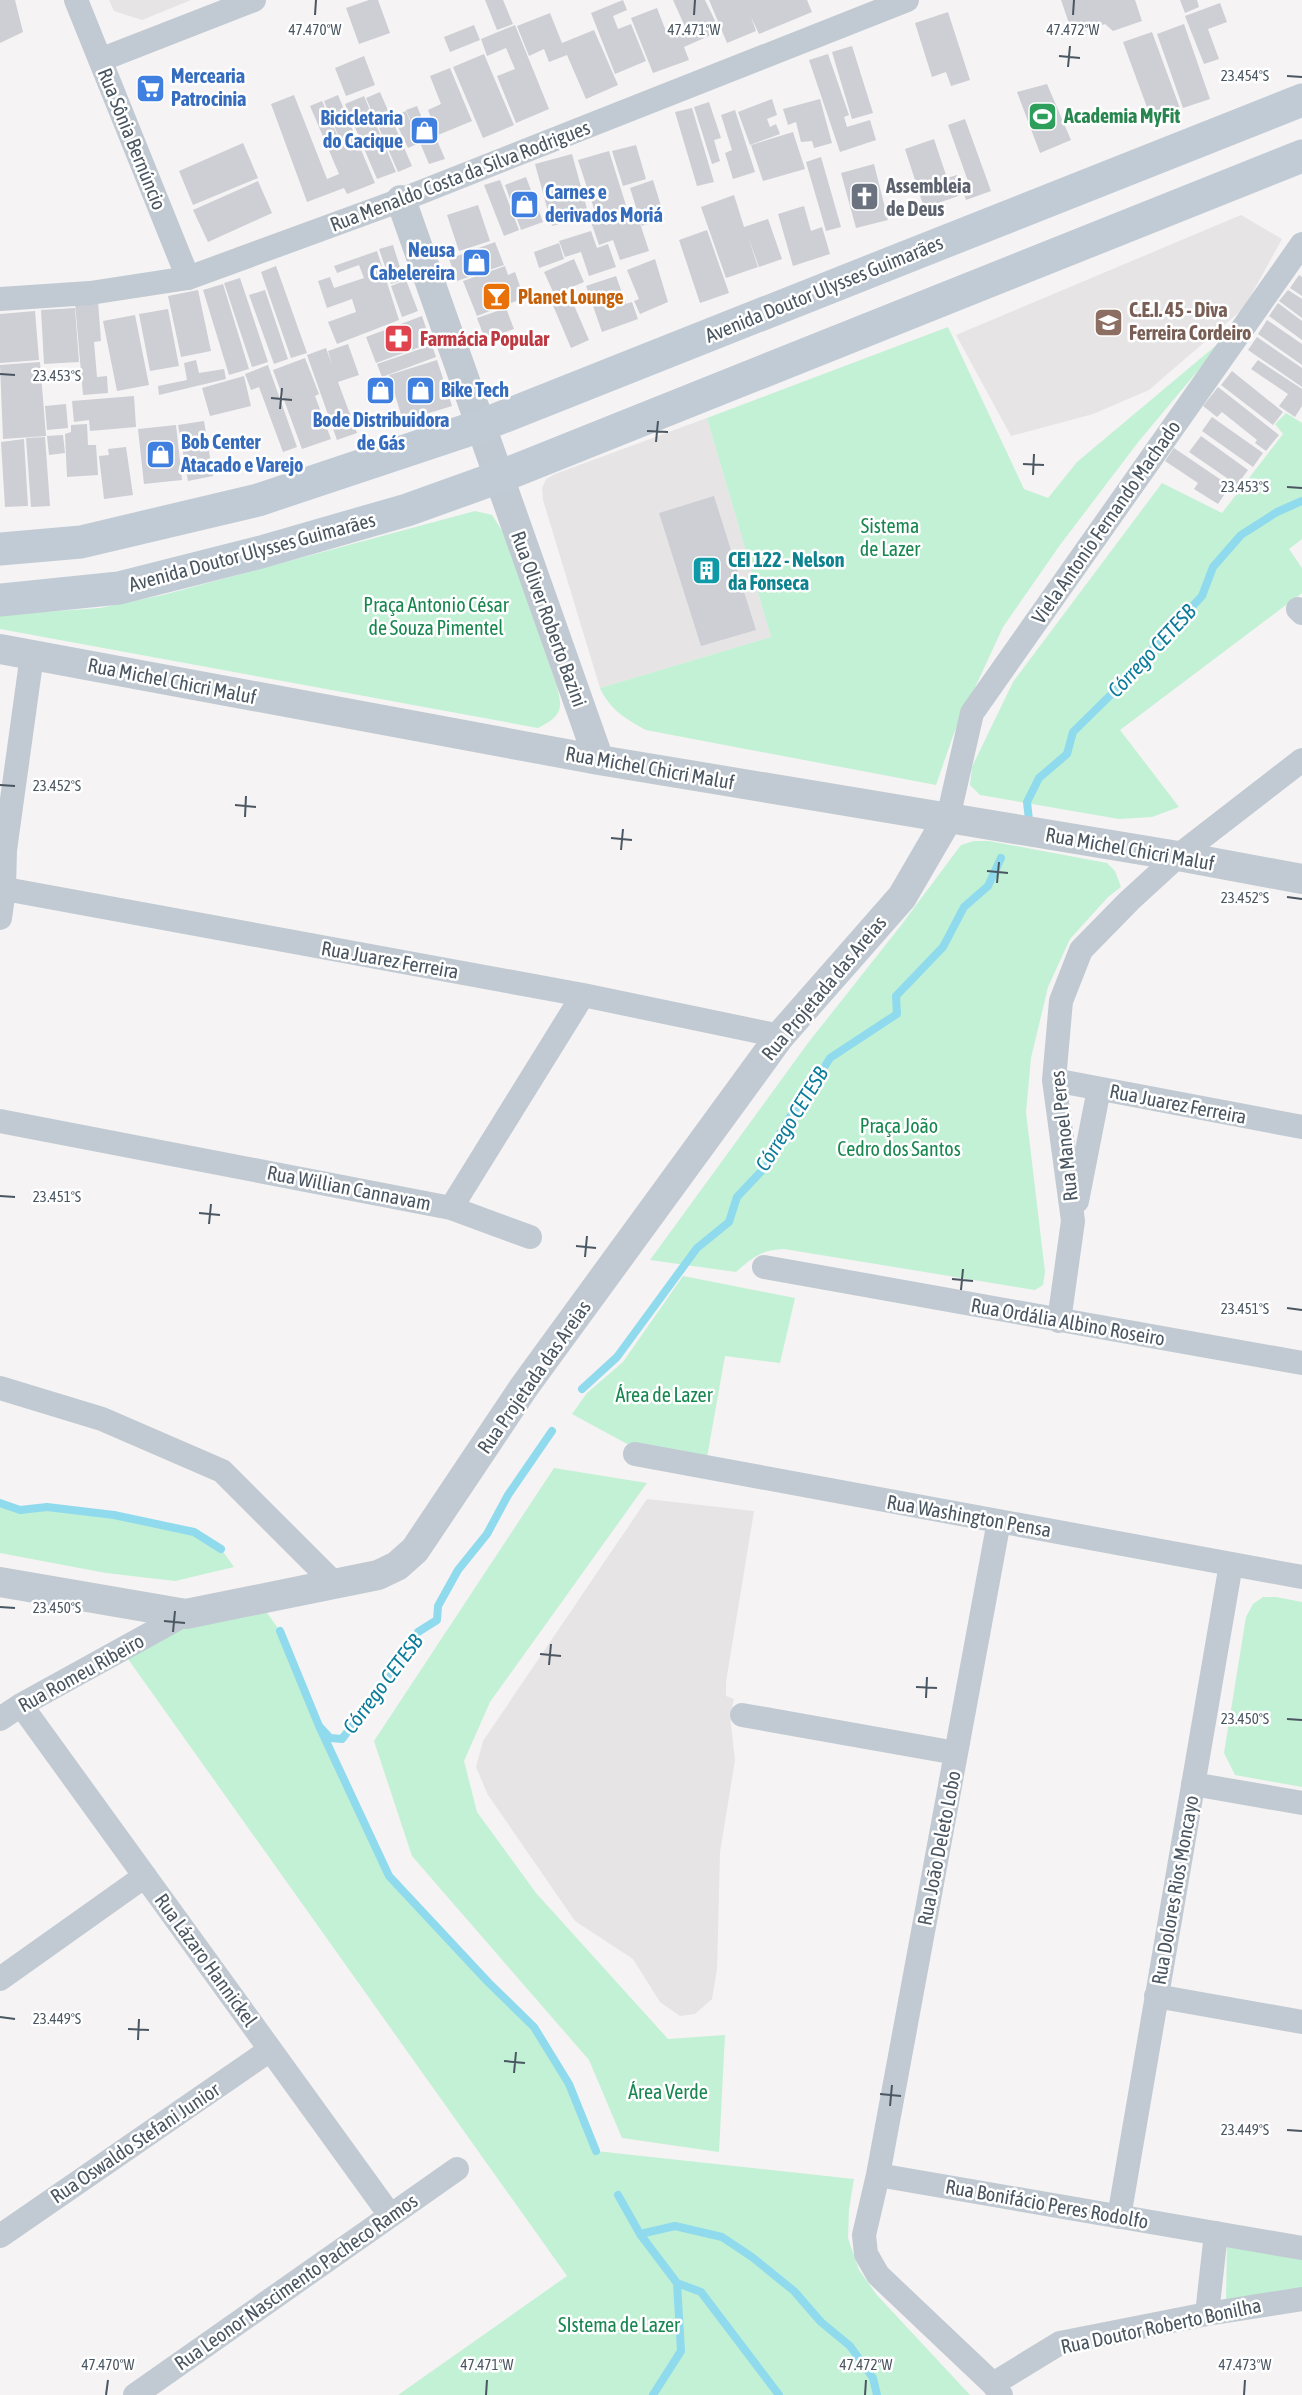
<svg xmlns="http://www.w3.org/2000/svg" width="1302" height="2395" font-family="'Asap Condensed',sans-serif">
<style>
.education{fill:#e6e4e5}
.green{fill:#c3f1d5}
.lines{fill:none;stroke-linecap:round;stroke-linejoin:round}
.stream{stroke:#90daee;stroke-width:8}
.building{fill:#cdcfd5}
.minor{stroke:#c1cad2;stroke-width:24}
.tertiary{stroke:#c1cad2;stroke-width:30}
.secondary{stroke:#c1cbd6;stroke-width:33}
.ticks{fill:none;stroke:#4a5661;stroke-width:2}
.labels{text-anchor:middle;stroke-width:5;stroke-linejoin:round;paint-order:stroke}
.shop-label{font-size:20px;font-weight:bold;fill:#366cbe;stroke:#fff;text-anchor:start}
.leisure-label{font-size:20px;font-weight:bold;fill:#27864d;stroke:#fff;text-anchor:start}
.street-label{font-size:20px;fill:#4a5661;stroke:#fff}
.worship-label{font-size:20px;font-weight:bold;fill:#5b616d;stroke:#fff;text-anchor:start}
.food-label{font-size:20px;font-weight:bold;fill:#c56008;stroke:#fff;text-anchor:start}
.education-label{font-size:20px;font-weight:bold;fill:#785e54;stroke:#fff;text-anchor:start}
.health-label{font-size:20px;font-weight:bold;fill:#be3a42;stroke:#fff;text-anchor:start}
.park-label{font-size:20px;fill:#17864f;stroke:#fff}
.culture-label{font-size:20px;font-weight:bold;fill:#0d838f;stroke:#fff;text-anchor:start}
.water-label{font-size:21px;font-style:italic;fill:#0c7c9b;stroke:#fff}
.ticks-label{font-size:15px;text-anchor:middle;fill:#4a5661;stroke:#fff;stroke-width:5;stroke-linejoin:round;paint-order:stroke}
</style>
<rect width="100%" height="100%" fill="#f5f3f3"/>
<path class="education" d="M109,0H191L142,20L114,11Z
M1241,215L1282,239L1244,308L1149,390L1093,414L1011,436L956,335Z
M707,418L771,637L600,688L543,500L542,488L546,479L555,474Z
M647,1499L754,1511L726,1682V1696L734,1699L730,1716L735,1760L720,1852L717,1969L712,1999L695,2014L680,2016L660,2002L633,1959L575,1921L488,1795L476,1767L483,1741Z"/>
<path class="green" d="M948,327L1024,489L1048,498L1077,462L1226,337L1139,441L1060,545L1003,627L954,733L936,785L646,730C626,719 610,710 600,688L771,637L707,418Z
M1286,413L1302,423V539L1289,549L1302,568V593L1120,730L1179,807L1152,817L1119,819L980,795L970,785L972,767L1013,682L1162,483L1222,513L1283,434L1275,424Z
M475,511L492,515L504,534L556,683C563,709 563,715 538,728L0,629V615L100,608L163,595Z
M974,841H989L1107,863L1115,871L1121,887L1108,897L1070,939L1048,987L1031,1058L1026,1112L1045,1272L1043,1285L1035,1290L784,1249C761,1250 753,1257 736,1272L650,1260L808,1043L899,928L961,845Z
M683,1276L795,1298L780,1363L725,1356L707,1457L629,1445L572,1414L587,1393L623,1362Z
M554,1468L647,1483L490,1702L464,1761L477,1812L536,1893L668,2039L725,2035L719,2152L622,2138L589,2060L412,1856L374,1741Z
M0,1503L20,1510L47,1507L114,1515L194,1532L221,1549L234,1567L175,1581L106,1573L0,1553Z
M1263,1597H1276L1302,1602V1787L1235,1775L1224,1753L1246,1617L1253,1604Z
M262,1606L280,1631L319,1726L389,1876L488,1982L534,2027L569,2084L596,2151L854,2179L849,2209L848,2238L859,2270L876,2294L970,2395H398L567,2276L128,1659L158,1636Z
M1227,2241L1302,2252V2288L1226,2301Z"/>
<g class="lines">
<path class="stream" d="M1029,820L1027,802L1039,778L1067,754L1073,732L1135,671L1156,645L1202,596L1213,567L1241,535L1277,512L1302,501
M582,1389L617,1357L697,1248L729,1222L737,1197L769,1163L779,1135L793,1112L809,1092L830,1058L897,1014L896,996L943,947L964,907L988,886L1001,858
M0,1503L20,1510L47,1507L114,1515L194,1532L221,1549
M280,1631L319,1726L330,1738L342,1739L398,1666L418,1632L437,1620L438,1606L458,1570L487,1534L508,1495L552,1431
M319,1726L389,1876L488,1982L534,2027L569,2084L596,2151
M618,2195L640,2234L677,2283L701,2292L779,2395
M640,2234L675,2226L722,2237L752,2257L794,2291L821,2322L850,2346L873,2378L877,2395
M653,2395L681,2351L677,2283"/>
</g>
<path class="building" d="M0,0H15L23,32L0,43Z
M369,0H378L390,33L359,44L346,8Z
M485,0H503L513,24L497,30Z
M623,0L627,10L613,16L618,29L631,24L646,61L615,74L591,13Z
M673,0H705L720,31L684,47L689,60L653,73L631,18L657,8L667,34L677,30L679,32L686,29Z
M709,0H807L812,12L759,34L751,17L756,31L727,43Z
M1061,0H1135L1142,21L1113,31L1105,24L1073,35Z
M1180,0H1197L1199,7L1185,13Z
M1220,3L1227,22L1208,29L1219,59L1204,64L1185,16Z
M948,12L970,80L951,86L946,72L932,77L915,23Z
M550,13L562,43L594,30L618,85L586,99L567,55L549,62L544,49L529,56L517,26Z
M1184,24L1210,99L1183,108L1157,34Z
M474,25L480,40L450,52L444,37Z
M515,25L549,109L516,123L497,76L515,69L506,48L487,56L481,39Z
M1152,32L1181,111L1152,121L1123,42Z
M852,46L873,113L852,119L832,52Z
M484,54L514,125L483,138L453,67Z
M828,54L849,115L844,117L847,127L870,120L876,140L840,152L809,60Z
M364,56L375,85L346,96L335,68Z
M450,68L472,121L438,135L428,110L441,104L430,76Z
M1047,84L1071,140L1040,153L1017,92Z
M380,92L412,166L398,172L366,98Z
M294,95L327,179L339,174L310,106L322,101L344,150L324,101L338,95L375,183L347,194L344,188L307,202L271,104Z
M364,96L396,172L377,179L345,104Z
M772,99L777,115L767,119L770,127L776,124L780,134L750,145L738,112Z
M820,99L832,143L814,148L812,141L801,142L796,122L788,125L783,109Z
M709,102L721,138L714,140L720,161L712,164L694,107Z
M417,106L424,123L429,121L445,159L429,164L406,110Z
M692,108L714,182L697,186L675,112Z
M735,110L755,172L733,179L725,153L732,150L721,115Z
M406,111L419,143L408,148L393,116Z
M965,119L991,191L966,200L964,194L924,208L905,149L934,139L947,178L957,175L962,190L970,187L948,125Z
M793,132L805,169L763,181L751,145Z
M243,143L258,178L193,205L179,171Z
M636,145L646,179L623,186L612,151Z
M609,151L629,215L610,220L608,212L596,215L578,160Z
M572,154L589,216L552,226L535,164Z
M821,157L841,227L826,231L806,162Z
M874,164L888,220L856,228L841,173Z
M526,177L543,222L521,230L505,185Z
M500,180L519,230L504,236L484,185Z
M653,180L665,219L642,226L630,188Z
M258,181L272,213L208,242L193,210Z
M734,195L744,227L768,219L782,259L759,267L748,237L758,267L726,278L701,207Z
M478,205L490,241L459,251L447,215Z
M804,206L811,231L822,227L830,254L793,266L778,214Z
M637,214L649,251L620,260L613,240L599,245L591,222L604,218L606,225Z
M707,230L729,293L700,303L679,240Z
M591,231L597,248L608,244L616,267L589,276L581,252L565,257L559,241Z
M495,242L504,265L457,281L449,259Z
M559,243L564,259L539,268L534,252Z
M393,245L404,280L391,284L379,249Z
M377,251L399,320L337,344L328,322L356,312L352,299L327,308L318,281L330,277L334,288L364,278L359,265L337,273L334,266Z
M574,259L584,282L567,289L589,340L571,348L549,296L554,294L544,272Z
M655,259L668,302L640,314L634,301L639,299L627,270Z
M276,266L307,353L291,358L261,272Z
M505,266L508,275L515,272L524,298L477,316L463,281Z
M1299,275L1302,277V296L1290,288Z
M616,276L626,304L632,302L638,319L602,332L586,286Z
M240,278L268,362L252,367L224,283Z
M406,280L418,311L402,317L391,286Z
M223,284L249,369L229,375L203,290Z
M198,290L211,351L181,357L168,296Z
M265,290L288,359L274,364L249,295Z
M1288,290L1302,299V318L1279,301Z
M98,301L101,341L94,342L97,377L107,376L108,393L83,395L75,303Z
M1278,303L1302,321V340L1269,316Z
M75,308L79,362L44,364L41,310Z
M506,308L514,329L485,339L477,318Z
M168,309L179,366L150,371L139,314Z
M35,311L39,360L0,363V314Z
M135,315L149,385L117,391L103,321Z
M422,316L431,343L376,363L366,337Z
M1267,320L1302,344V365L1258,334Z
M1257,337L1302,368V387L1248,350Z
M348,344L359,375L338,382L357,433L337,440L307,355L326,348L332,365L328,351Z
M432,345L436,357L382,377L377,364Z
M305,358L319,394L315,396L331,439L302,449L273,370Z
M196,360L199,373L224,369L226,379L159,395L158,386L187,380L184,363Z
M437,360L452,406L403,421L389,375Z
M1258,360L1302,389V406L1295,417L1279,406L1288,394L1251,369Z
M40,362L46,436L3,439L0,365Z
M268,365L297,447L283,452L259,387L251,390L245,374Z
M1232,371L1283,412L1273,425L1221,385Z
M244,376L251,406L210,416L202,388Z
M387,376L395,397L375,405L367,383Z
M1218,387L1279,435L1266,451L1255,443L1257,440L1222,412L1217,417L1203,406Z
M134,396L136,427L90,431L89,420L74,422L72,401Z
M66,404L68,428L47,430L45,406Z
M1212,417L1263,453L1253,467L1202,431Z
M204,421L213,476L188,481L178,425Z
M87,424L88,445H96L98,475L67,477L65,434L71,432V425Z
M176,425L182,480L144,484L138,429Z
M63,435L65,453L49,455L47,436Z
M1201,436L1248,470L1237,485L1189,452Z
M45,437L50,506L31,507L26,438Z
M24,439L28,506L5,507L1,442Z
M126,447L133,495L104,499L99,456L109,455L108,449Z
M1174,448L1230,486L1218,504L1194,489L1198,483L1165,461Z
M714,496L756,630L701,646L659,513Z"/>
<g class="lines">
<path class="minor" d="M76,0L188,278
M100,60L254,0
M0,299L90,293L188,278L401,200L907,0
M1298,609L1302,613
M948,818L972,713L1302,244
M0,888L583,995L780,1036
M0,918L4,889L5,850L32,655
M1054,1080L1302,1127
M0,1121L451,1208L530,1237
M1077,1201L1099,1089
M451,1208L583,995
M764,1267L1302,1363
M1059,1321L1073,1221L1054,1080L1061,1001L1081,950L1129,901L1178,856L1302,760
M0,1388L102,1419L222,1471L336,1585
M635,1454L1302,1577
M999,1521L878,2175L864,2235L866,2254L878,2275L993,2384L1001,2395
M21,1705L390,2215
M742,1715L956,1753
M0,1719L21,1705L186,1614
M1193,1784L1302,1803
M0,1979L145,1876
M1156,1996L1302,2022
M878,2175L1302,2248
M1119,2217L1231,1564
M0,2236L270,2050
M1207,2314L1216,2233
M993,2384L1060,2343L1207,2314L1302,2299
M135,2395L457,2169"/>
<path class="tertiary" d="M401,200L599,760
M0,649L599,760L1178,856L1302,879
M0,1582L186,1614L378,1575L397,1566L415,1550L524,1387L780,1036L902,897L948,818"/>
<path class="secondary" d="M0,549L81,542L258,500L480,426L1302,100
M0,600L119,588L261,552L407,510L499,477L1302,156"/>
</g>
<path class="ticks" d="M315,15L316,0M694,15L695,0M1073,15L1074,0M1059,56L1080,58M1068,67L1070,46M1287,76L1302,77M0,374L15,375M271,398L292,400M280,409L282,388M647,431L668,432M656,442L658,421M1023,464L1044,465M1033,475L1034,454M1287,487L1302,488M0,785L15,786M235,805L256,807M245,817L246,796M611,838L632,840M621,850L623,829M987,871L1008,873M997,883L999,862M1287,897L1302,899M0,1196L15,1197M199,1213L220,1215M209,1224L211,1204M576,1246L596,1248M585,1257L587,1236M952,1279L973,1281M961,1290L963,1269M1287,1308L1302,1310M0,1607L15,1608M164,1621L185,1623M173,1632L175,1611M540,1654L561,1656M549,1665L551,1644M916,1687L937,1688M926,1698L927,1677M1287,1719L1302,1720M0,2017L15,2019M128,2029L149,2030M138,2040L139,2019M504,2061L525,2063M514,2073L516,2052M880,2094L901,2096M890,2106L892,2085M1287,2130L1302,2131M106,2395L108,2380M486,2395L487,2380M865,2395L866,2380M1244,2395L1245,2380"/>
<defs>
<symbol id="supermarket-square" viewBox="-11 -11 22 22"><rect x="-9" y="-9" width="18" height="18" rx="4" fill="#3f7fe0" stroke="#fff"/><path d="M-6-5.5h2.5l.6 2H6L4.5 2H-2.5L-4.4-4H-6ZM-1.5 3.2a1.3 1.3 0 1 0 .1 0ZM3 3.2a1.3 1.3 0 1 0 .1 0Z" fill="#fff"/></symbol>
<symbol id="stadium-square" viewBox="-11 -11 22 22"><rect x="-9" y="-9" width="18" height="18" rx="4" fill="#2e9e5b" stroke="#fff"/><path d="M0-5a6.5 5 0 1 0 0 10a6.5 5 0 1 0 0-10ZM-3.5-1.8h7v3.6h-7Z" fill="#fff"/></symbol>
<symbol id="shop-square" viewBox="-11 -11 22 22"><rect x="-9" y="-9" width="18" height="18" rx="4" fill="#3f7fe0" stroke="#fff"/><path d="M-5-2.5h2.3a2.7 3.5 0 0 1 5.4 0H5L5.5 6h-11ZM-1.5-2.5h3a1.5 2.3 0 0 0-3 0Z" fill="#fff"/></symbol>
<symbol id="church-square" viewBox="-11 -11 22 22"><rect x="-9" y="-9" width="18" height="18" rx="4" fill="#6b7280" stroke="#fff"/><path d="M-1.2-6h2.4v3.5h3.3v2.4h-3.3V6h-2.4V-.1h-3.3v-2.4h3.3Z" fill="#fff"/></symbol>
<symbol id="bar-square" viewBox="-11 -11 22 22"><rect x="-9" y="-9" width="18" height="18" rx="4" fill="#e8710a" stroke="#fff"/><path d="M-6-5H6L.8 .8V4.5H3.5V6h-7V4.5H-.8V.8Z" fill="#fff"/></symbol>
<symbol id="school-square" viewBox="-11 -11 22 22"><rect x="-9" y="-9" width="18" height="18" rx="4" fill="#8d6e63" stroke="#fff"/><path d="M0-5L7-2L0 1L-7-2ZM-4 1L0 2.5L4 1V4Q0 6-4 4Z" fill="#fff"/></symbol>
<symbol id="pharmacy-square" viewBox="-11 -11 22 22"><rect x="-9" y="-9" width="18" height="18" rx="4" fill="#e0444e" stroke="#fff"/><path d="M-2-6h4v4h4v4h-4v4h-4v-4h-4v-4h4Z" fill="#fff"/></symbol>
<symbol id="building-square" viewBox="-11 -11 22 22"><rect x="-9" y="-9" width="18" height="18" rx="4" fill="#0f9aa8" stroke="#fff"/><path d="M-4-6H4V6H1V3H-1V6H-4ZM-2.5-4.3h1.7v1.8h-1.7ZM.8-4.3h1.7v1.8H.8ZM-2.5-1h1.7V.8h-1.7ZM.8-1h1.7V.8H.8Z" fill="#fff"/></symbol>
</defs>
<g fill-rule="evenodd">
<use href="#supermarket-square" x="134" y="72" width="33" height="33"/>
<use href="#stadium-square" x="1026" y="100" width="33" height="33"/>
<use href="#shop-square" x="408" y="114" width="33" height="33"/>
<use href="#church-square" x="848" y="180" width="33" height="33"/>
<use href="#shop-square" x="508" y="188" width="33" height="33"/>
<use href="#shop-square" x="460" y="246" width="33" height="33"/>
<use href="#bar-square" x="480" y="280" width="33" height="33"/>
<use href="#school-square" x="1092" y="306" width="33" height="33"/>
<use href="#pharmacy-square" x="382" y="322" width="33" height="33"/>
<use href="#shop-square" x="364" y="374" width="33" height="33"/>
<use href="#shop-square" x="404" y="374" width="33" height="33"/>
<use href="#shop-square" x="144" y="438" width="33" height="33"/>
<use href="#building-square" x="690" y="554" width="33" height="33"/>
</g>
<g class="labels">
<g class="shop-label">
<text x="171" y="83">Mercearia<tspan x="171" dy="23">Patrocinia</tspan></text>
<text x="403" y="125" text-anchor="end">Bicicletaria<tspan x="403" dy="23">do Cacique</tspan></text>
<text x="545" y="199">Carnes e<tspan x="545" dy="23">derivados Moriá</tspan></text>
<text x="455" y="257" text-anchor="end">Neusa<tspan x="455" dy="23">Cabelereira</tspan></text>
<text x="441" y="397">Bike Tech</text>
<text x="381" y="427" text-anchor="middle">Bode Distribuidora<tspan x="381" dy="23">de Gás</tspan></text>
<text x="181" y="449">Bob Center<tspan x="181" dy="23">Atacado e Varejo</tspan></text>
</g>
<g class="leisure-label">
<text x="1064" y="123">Academia MyFit</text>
</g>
<g class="street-label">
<text transform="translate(132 139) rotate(68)" y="7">Rua Sônia Bernúncio</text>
<text transform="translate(460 176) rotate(-21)" y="7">Rua Menaldo Costa da Silva Rodrigues</text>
<text transform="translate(824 289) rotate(-22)" y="7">Avenida Doutor Ulysses Guimarães</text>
<text transform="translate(1106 522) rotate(-55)" y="7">Viela Antonio Fernando Machado</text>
<text transform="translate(252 552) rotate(-15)" y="7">Avenida Doutor Ulysses Guimarães</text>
<text transform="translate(549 619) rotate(70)" y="7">Rua Oliver Roberto Bazini</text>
<text transform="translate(172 681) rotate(11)" y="7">Rua Michel Chicri Maluf</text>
<text transform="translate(650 768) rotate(10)" y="7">Rua Michel Chicri Maluf</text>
<text transform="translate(1130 849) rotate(10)" y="7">Rua Michel Chicri Maluf</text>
<text transform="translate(390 960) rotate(10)" y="7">Rua Juarez Ferreira</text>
<text transform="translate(824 988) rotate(-50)" y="7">Rua Projetada das Areias</text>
<text transform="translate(1178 1104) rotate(11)" y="7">Rua Juarez Ferreira</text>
<text transform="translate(1064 1136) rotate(-96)" y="7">Rua Manoel Peres</text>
<text transform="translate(349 1188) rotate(11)" y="7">Rua Willian Cannavam</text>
<text transform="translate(1068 1322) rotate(10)" y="7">Rua Ordália Albino Roseiro</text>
<text transform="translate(534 1377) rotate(-55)" y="7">Rua Projetada das Areias</text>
<text transform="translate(969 1516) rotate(10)" y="7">Rua Washington Pensa</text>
<text transform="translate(81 1673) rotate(-29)" y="7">Rua Romeu Ribeiro</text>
<text transform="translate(939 1848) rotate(-79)" y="7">Rua João Deleto Lobo</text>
<text transform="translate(1175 1890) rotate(-80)" y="7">Rua Dolores Rios Moncayo</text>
<text transform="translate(206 1960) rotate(54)" y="7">Rua Lázaro Hannickel</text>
<text transform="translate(135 2143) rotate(-34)" y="7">Rua Oswaldo Stefani Junior</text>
<text transform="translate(1047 2204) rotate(10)" y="7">Rua Bonifácio Peres Rodolfo</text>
<text transform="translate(296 2282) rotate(-35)" y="7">Rua Leonor Nascimento Pacheco Ramos</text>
<text transform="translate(1161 2326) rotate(-12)" y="7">Rua Doutor Roberto Bonilha</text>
</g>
<g class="worship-label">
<text x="886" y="193">Assembleia<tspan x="886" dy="23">de Deus</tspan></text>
</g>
<g class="food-label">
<text x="518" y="304">Planet Lounge</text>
</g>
<g class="education-label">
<text x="1129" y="317">C.E.I. 45 - Diva<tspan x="1129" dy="23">Ferreira Cordeiro</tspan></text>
</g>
<g class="health-label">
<text x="420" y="346">Farmácia Popular</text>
</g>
<g class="park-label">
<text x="890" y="533">Sistema<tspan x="890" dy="23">de Lazer</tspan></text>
<text x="436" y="612">Praça Antonio César<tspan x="436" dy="23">de Souza Pimentel</tspan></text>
<text x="899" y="1133">Praça João<tspan x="899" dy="23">Cedro dos Santos</tspan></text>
<text x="664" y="1402">Área de Lazer</text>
<text x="668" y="2099">Área Verde</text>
<text x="619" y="2332">SIstema de Lazer</text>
</g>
<g class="culture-label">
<text x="728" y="567">CEI 122 - Nelson<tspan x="728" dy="23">da Fonseca</tspan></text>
</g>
<g class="water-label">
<text transform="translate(1152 651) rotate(-47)" y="7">Córrego CETESB</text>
<text transform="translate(792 1119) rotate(-58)" y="7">Córrego CETESB</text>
<text transform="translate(383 1684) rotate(-53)" y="7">Córrego CETESB</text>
</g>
</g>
<g class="ticks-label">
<text x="315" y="35">47.470°W</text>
<text x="694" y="35">47.471°W</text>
<text x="1073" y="35">47.472°W</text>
<text x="1245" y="81">23.454°S</text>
<text x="57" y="381">23.453°S</text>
<text x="1245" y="492">23.453°S</text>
<text x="57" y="791">23.452°S</text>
<text x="1245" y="903">23.452°S</text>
<text x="57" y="1202">23.451°S</text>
<text x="1245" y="1314">23.451°S</text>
<text x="57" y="1613">23.450°S</text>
<text x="1245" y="1724">23.450°S</text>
<text x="57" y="2024">23.449°S</text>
<text x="1245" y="2135">23.449°S</text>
<text x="108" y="2370">47.470°W</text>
<text x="487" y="2370">47.471°W</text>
<text x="866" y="2370">47.472°W</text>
<text x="1245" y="2370">47.473°W</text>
</g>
</svg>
